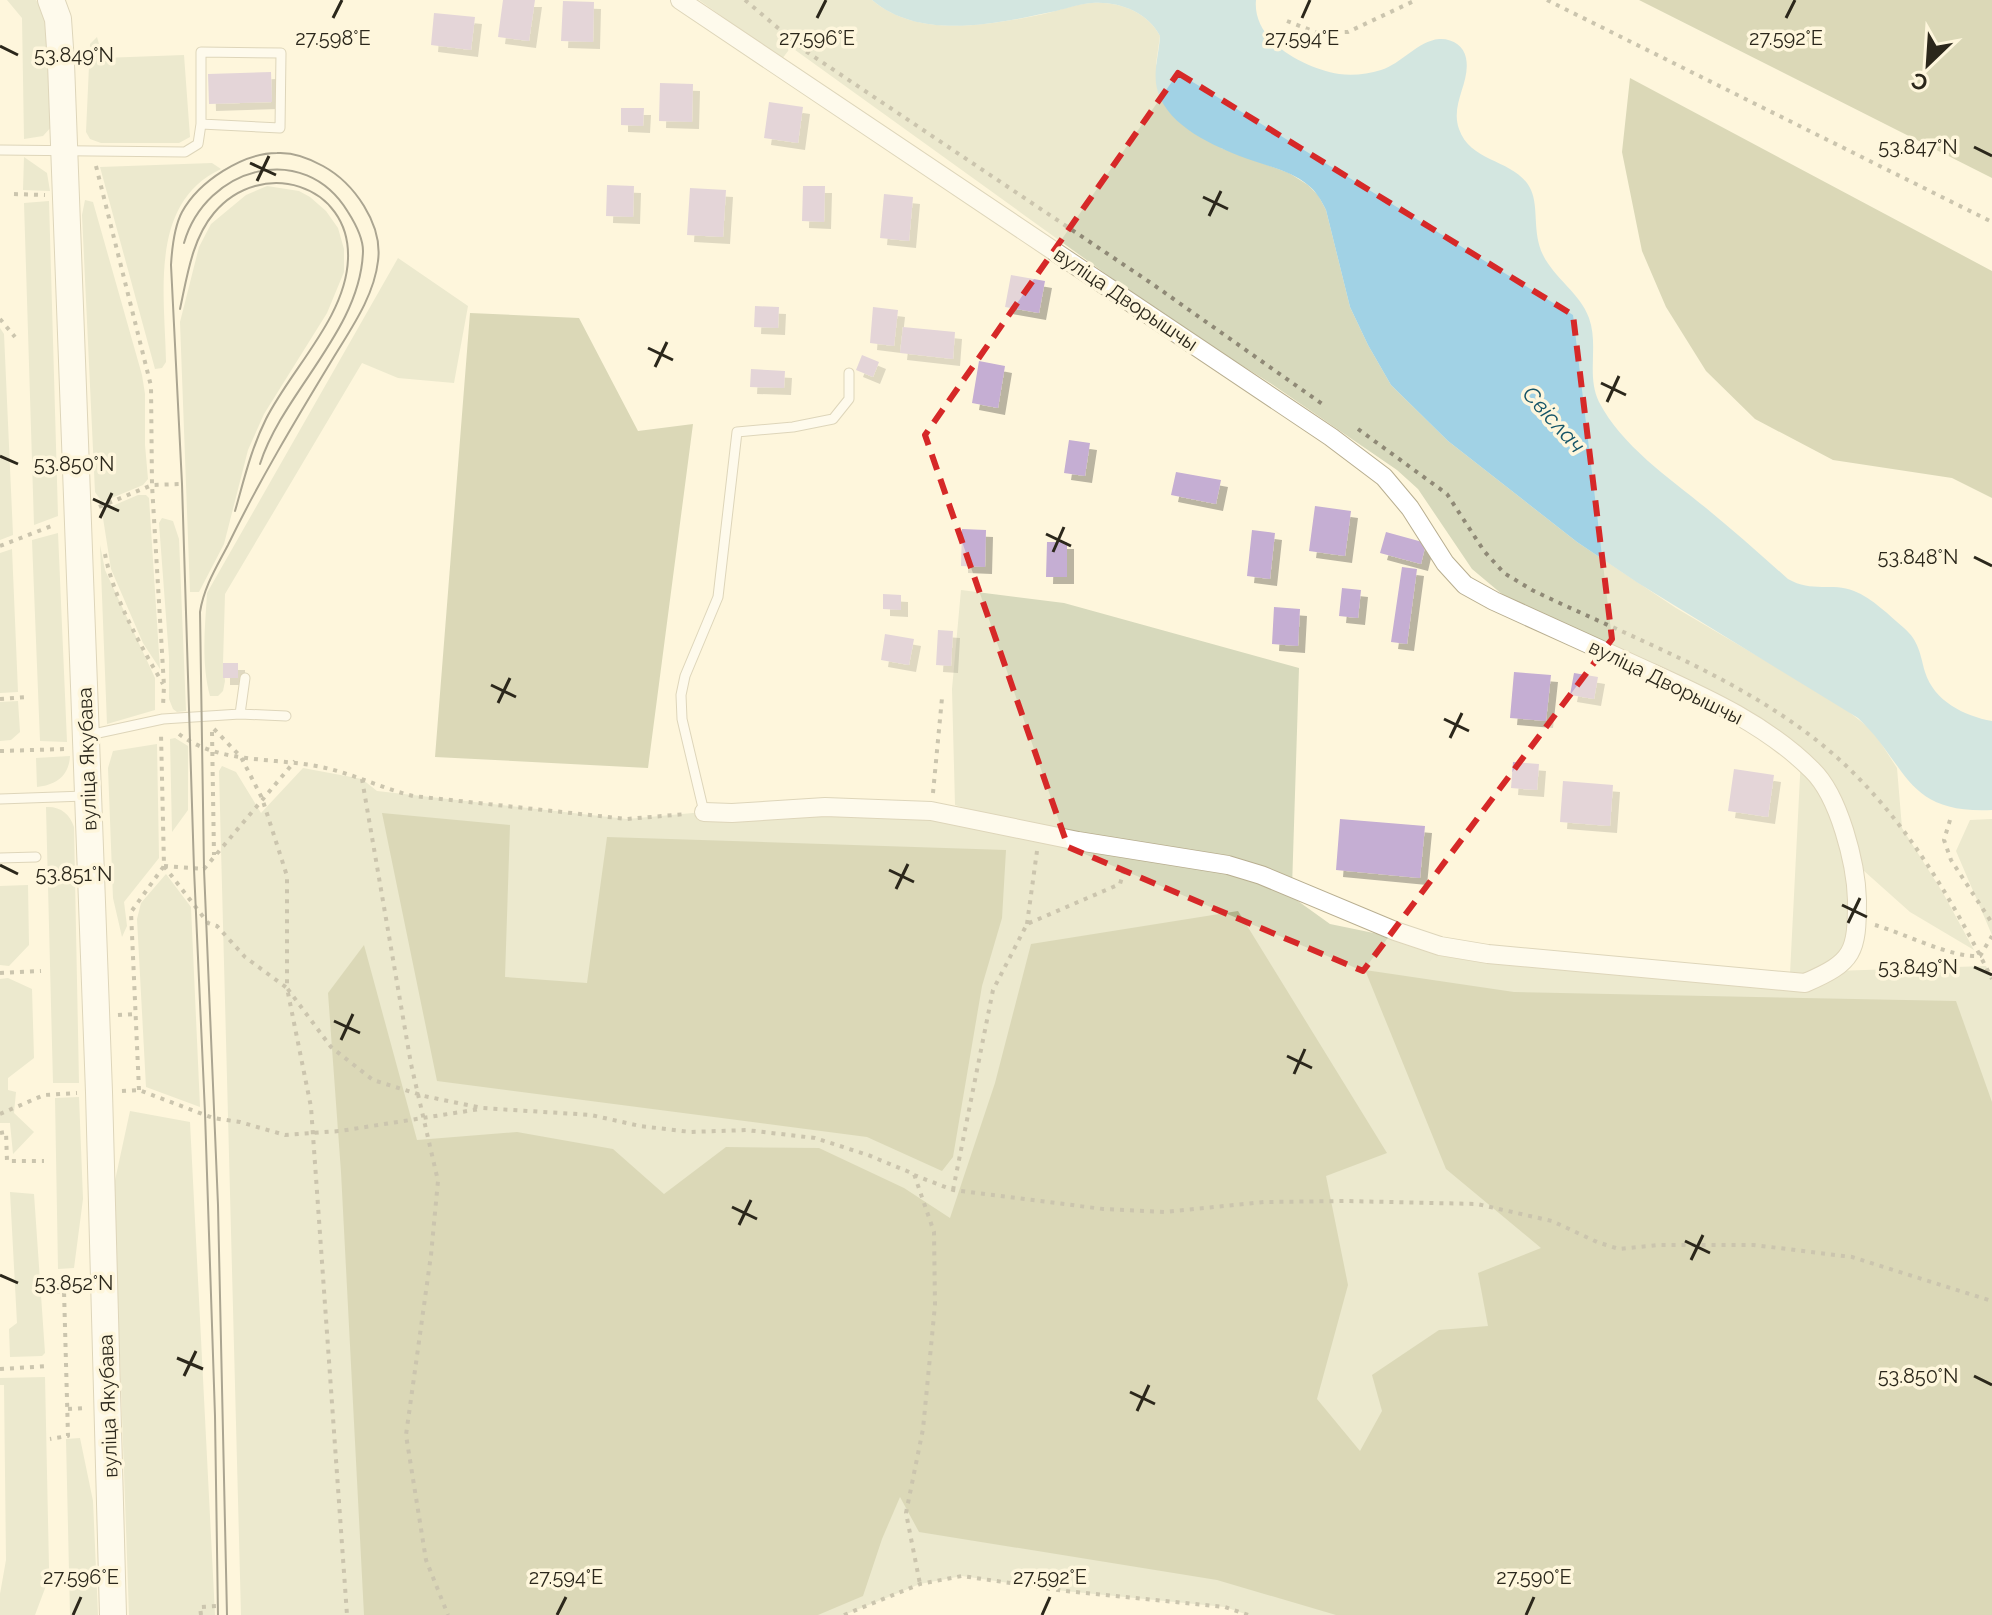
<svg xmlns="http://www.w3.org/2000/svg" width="1992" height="1615" font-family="Raleway,sans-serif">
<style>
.green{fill:#d7d9bc}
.forest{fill:#b1b48b}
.water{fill:#a1d2e5}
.building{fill:#c5aed3;filter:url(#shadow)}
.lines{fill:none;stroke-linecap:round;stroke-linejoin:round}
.service-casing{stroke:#b8ae90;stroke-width:11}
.minor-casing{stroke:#b8ae90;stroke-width:20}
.secondary-casing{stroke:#b8ae90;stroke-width:28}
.path{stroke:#8f8976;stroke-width:4;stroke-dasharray:4 6;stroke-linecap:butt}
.service{stroke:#fff;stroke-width:9}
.minor{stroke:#fff;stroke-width:18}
.secondary{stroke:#fff;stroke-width:26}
.tram{stroke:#474335;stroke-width:2}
.marked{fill:none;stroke:#d62828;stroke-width:6;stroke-dasharray:16 10;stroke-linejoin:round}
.ticks{fill:none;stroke:#2b271b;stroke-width:3}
.labels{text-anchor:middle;stroke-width:7;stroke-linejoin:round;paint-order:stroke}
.street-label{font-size:20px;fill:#2b271b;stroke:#fef6dc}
.water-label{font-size:22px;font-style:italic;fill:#145467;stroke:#fef6dc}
.ticks-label{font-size:20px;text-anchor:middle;fill:#2b271b;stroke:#fef6dc;stroke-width:7;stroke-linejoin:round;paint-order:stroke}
</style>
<defs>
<filter id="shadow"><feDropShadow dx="7" dy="7" stdDeviation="0" flood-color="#0004"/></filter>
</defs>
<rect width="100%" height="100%" fill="#fef6dc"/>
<path class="green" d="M7,0H36L45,15L53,125L43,136L24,139L22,18Z
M699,0H872C918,39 989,25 1044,14C1060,10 1076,4 1092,3C1118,1 1148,12 1160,36L1156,64L1221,148L1289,173L1308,185L1318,195L1326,210L1350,307L1368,345L1391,385L1448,441L1577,542L1676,608L1839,704L1873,731L1897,768L1902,828L1943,893L1974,950L1910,912L1854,862L1846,951L1807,975L1790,974L1801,757L1503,595L1472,569L1418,489L1397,470L1273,385L1174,323L791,47L782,59Z
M97,37L103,58L184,55L190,137L179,143H101L90,139L86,132L90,44Z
M24,157L47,173L50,191L23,190Z
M212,163L221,169C148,203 165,296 166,362L162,368L155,369L100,167Z
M267,186L299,191L310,197L326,211L338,228L344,249V272L327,313L264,414L248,450L224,544L199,592H190L180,322L199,247L211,224L246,195Z
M85,200L93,202L142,375L145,394V445L148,479L143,485L102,502L95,492L82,215Z
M49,201L58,516L34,525L24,203Z
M398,258L468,306L454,383L398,378L362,363L225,594L223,663L225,681L223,691L218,696H210C201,662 205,628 207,593Z
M0,328L4,334L13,535L0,540Z
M138,495H146L149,498L160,669L143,643L111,569L103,518V510Z
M162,518L173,521L179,539L186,711L177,712L173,709L169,699V657L159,523Z
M58,533L67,742L40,741L32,540Z
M100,545L105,570L155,678V710L107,724Z
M12,549L18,692L0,693V553Z
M961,590L1064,603L1299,668L1292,888L1277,886L1330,924L1485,956L1805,983L1834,971L1986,966L1992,979V1615H1248L1225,1607L1065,1591L962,1576L920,1584L844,1615H241L219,771L222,766L236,772L261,813L303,768L362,779L377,791L627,819L704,812L929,811L1040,833L955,805L952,689Z
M18,701L20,732L11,740L0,741V702Z
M175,738L188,746V810L172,832L170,739Z
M157,744L159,858L124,902L127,926L122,937L113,898L108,768L113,751Z
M70,756C69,776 56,785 37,787L36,758Z
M46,807C60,806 70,814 74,827L79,1083H53Z
M1992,819V935L1956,851L1970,820Z
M166,874L191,907L200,1107L146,1087L137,919L141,903Z
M28,885L29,945L9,966L0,965V886Z
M8,978L32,989L34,1058L8,1078V1090L16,1092L14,1113L34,1132L13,1154L10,1123H0V979Z
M79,1097L83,1199L74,1268L58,1269L55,1098Z
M130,1111L190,1122L215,1615H129L114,1185Z
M10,1192L34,1194L45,1353L42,1356L10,1357L9,1329L17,1323Z
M45,1377L49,1568L47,1583L35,1615H0V1594L6,1560L4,1385H0V1378Z
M80,1438L93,1501L98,1615H70L66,1439Z"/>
<path class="forest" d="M1639,0H1992V178Z
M1630,78L1992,271V498L1952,478L1833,460L1755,419L1706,371L1666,307L1642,251L1622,152Z
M470,313L579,318L638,431L693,424L648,768L435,757Z
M382,813L510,825L505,977L587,983L607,837L1006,850L1002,918L982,986L953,1157L942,1171L867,1137L437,1081Z
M1238,911L1387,1153L1326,1176L1348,1285L1317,1399L1360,1451L1382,1411L1372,1375L1439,1330L1488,1326L1478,1273L1541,1248L1446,1169L1365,970L1514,992L1956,1001L1992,1102V1615H1336L1217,1580L919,1532L900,1497L882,1539L863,1596L818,1615H364L341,1172L328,993L364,945L417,1140L517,1132L613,1149L664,1194L726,1147L819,1148L904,1188L950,1218L995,1083L1031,944Z"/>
<path class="water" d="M872,0H1256C1252,41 1304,68 1339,74C1353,76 1368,74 1381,70C1401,64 1418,41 1439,39C1452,38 1464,46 1466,58C1471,82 1450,104 1459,129C1471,164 1517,159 1531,190C1539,208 1532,232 1543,255C1555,279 1580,293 1589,318C1599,346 1586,375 1599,402C1622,446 1668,477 1706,508C1734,531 1761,555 1788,579C1812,593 1832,582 1854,591C1872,598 1890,616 1904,628C1919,641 1920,654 1925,672C1934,701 1964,716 1992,721V810C1904,814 1909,766 1858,718L1638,583L1577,542L1448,441L1391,385L1368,345L1350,307L1326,210C1321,200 1316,191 1308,185C1290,170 1266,166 1245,158C1214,146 1169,127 1158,92C1152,74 1159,55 1160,36C1148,12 1118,1 1092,3C1079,4 1068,8 1056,11C998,23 922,42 872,0Z"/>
<path class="building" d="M503,0H535L529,41L498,37Z
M563,1L594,2L593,42L561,41Z
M434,13L475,17L471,50L431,45Z
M271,72L272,102L209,104L208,74Z
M660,83L693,84L692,122L659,121Z
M769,102L803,107L798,143L764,138Z
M621,108H644L643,126L621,125Z
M607,185L634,186L633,217L606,216Z
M803,186H825L824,222L802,221Z
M690,188L726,190L723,237L687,235Z
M884,194L913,197L909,241L880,238Z
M1011,275L1045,281L1039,313L1005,307Z
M755,306L779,307L778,328L754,327Z
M873,307L898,310L894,346L870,343Z
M903,327L955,332L953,359L900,353Z
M862,355L879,362L873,377L856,370Z
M979,361L1005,366L998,408L972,403Z
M751,369L785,371L784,388L750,387Z
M1069,440L1090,443L1085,476L1064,473Z
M1176,472L1221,480L1216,504L1171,495Z
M1315,506L1351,511L1345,556L1309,551Z
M962,529L986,530L985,567L961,566Z
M1252,530L1275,533L1270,579L1247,576Z
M1386,532L1426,543L1421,564L1380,553Z
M1047,542H1067V577H1046Z
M1402,567L1417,569L1407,644L1391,642Z
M1342,588L1361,590L1358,618L1339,616Z
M883,594L901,595V610L883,609Z
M1274,607L1300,609L1298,646L1272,644Z
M938,630L953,631L951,666L936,665Z
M885,634L914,639L909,665L881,660Z
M223,663H238V678H223Z
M1514,672L1551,675L1546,721L1510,718Z
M1574,673L1598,677L1594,699L1570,695Z
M1513,762L1539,764L1537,790L1511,788Z
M1734,769L1774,775L1768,817L1728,811Z
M1563,781L1613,785L1610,826L1560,822Z
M1340,819L1425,826L1420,878L1336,870Z"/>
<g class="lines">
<defs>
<path id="service" d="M0,150L185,152L198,144L201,124V52L281,53L280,128L201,124
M240,714L245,678
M89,735L163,719L240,714L286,716
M0,799L85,796
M704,812L682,719L681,695L685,676L718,597L737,432L793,427L833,419L849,399V373
M0,858L36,857"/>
<path id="minor" d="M680,0L1331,437L1384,477L1410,508L1445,563L1465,585L1494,601C1546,625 1598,648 1650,672C1707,698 1767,725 1812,770C1839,796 1856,863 1857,900C1857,952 1854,962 1805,983L1488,954L1440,946L1395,931L1261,875L1228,865L1078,841L931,811L825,807L732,813L704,812"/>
<path id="secondary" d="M51,0L58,19L61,63L99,1092L113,1615"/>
</defs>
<use href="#service" class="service-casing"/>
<use href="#minor" class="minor-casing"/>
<use href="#secondary" class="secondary-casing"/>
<path class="path" d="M745,0L804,50L1151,283L1325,406
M1547,0L1992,222
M1287,21L1318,33L1348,32L1416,0
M96,166L151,386L152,485L164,686L163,706
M14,194L45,195
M0,319L15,337
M1358,429L1447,494L1484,551L1504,573L1532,590C1625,635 1724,671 1807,733C1891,795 1946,887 1992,979
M99,507L152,485L182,484
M0,546L54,525
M105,554C114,600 140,644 163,684
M0,699L27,697
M214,729L241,757L262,798L287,876V988L331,1047L373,1080L424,1096L482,1108L591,1115L640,1126L691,1132L746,1130L815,1138L868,1155L914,1174L934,1232L935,1305L923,1429L906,1513L920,1584
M212,732L214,855
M179,734C221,766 280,756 330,769C358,776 384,789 413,796L627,819L686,814
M0,751L66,749
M362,779L411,1064L438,1181L431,1255L406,1435L426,1560L448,1615
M933,793L942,698
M1950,820L1944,840L1951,860L1992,923
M164,866L208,923L217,926L245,957L287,988L311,1107L347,1615
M164,866L204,869L295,761
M1027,924L1037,851
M1875,925C1906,934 1951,958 1980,956L1992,936
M0,973L41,971
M118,1015L136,1014
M139,1090L131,912L164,866L161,734
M122,1091L139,1090L213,1118L240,1122L285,1135L340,1131L480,1109
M0,1114L44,1095L77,1093
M0,1133L6,1132L7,1161H44
M914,1175L953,1190L1103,1209L1165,1212L1264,1202L1345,1201L1477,1204L1552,1221L1597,1242L1619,1249L1658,1245H1754L1852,1257L1992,1301
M953,1190L993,990L1027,924L1120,884L1125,867
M46,1292L64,1291L68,1436L50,1439
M0,1369L49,1366
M68,1409L85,1408
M201,1615L200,1607L217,1606
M844,1615L920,1584L962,1576L1065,1591L1225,1607L1248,1615"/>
<use href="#service" class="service"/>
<use href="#minor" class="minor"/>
<use href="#secondary" class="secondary"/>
<path class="tram" d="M184,243C206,167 304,139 348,212C355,223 363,238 363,251C361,330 283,392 260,464
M180,309C187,277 192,239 214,213C261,157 351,184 348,259C346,317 291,369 266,419C251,449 244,480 235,511
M218,1615L215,1416L205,1113L194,869L182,484L171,265C172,248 174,227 182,212C199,181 243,153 277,153C294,152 309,158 323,166C354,183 383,224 378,261C374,297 350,330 332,360C295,421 259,481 228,545C216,568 204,587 200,612L204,869L218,1205L227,1615"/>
</g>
<path d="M0 0H1992V1615H0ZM1178,73L1573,315L1612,639L1363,971L1068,847L925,435Z" fill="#fef6dc" fill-opacity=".55" fill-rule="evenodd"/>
<path class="marked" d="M1178,73L1573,315L1612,639L1363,971L1068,847L925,435Z"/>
<path class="ticks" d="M333,18L342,0M817,18L826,0M1302,18L1310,0M1786,18L1795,0M0,46L18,55M1974,147L1992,156M250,163L276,175M257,181L269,156M1203,197L1228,209M1209,216L1221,191M648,348L673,360M655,367L667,342M1601,383L1626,395M1607,402L1619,376M0,456L18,464M93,499L119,511M100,518L112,493M1046,534L1071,546M1053,552L1064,527M1974,557L1992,566M491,685L516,697M498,703L510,678M1444,719L1469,731M1450,738L1462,713M0,865L18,874M889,870L914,882M896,889L908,864M1842,905L1867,917M1848,923L1860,898M1974,967L1992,975M334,1021L360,1033M341,1040L353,1014M1287,1056L1312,1068M1294,1074L1305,1049M732,1207L757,1219M739,1225L751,1200M1685,1241L1710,1253M1691,1260L1703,1235M0,1275L18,1283M177,1358L203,1369M184,1376L196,1351M1974,1376L1992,1385M1130,1392L1155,1404M1137,1411L1149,1385M73,1615L81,1597M557,1615L566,1597M1042,1615L1050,1597M1526,1615L1534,1597"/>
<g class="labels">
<g class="street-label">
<text transform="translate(1126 299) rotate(34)" y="7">вуліца Дворышчы</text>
<text transform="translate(1666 682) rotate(26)" y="7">вуліца Дворышчы</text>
<text transform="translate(87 759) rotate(-92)" y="7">вуліца Якубава</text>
<text transform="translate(108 1406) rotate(-92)" y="7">вуліца Якубава</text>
</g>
<g class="water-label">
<text transform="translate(1554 419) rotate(48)" y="8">Свіслач</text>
</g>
</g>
<g class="ticks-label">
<text x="333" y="45">27.598°E</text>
<text x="817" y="45">27.596°E</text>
<text x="1302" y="45">27.594°E</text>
<text x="1786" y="45">27.592°E</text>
<text x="74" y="62">53.849°N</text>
<text x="1918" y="154">53.847°N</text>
<text x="74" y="471">53.850°N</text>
<text x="1918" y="564">53.848°N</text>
<text x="74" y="881">53.851°N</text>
<text x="1918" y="974">53.849°N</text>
<text x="74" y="1290">53.852°N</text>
<text x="1918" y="1383">53.850°N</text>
<text x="81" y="1584">27.596°E</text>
<text x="566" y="1584">27.594°E</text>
<text x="1050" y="1584">27.592°E</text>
<text x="1534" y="1584">27.590°E</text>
</g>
<g transform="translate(1928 64) rotate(205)" stroke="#fef6dc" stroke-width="6" paint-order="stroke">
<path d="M0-6L14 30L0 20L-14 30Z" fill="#2b271b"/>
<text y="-12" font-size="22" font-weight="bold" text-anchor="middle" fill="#2b271b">С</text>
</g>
</svg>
